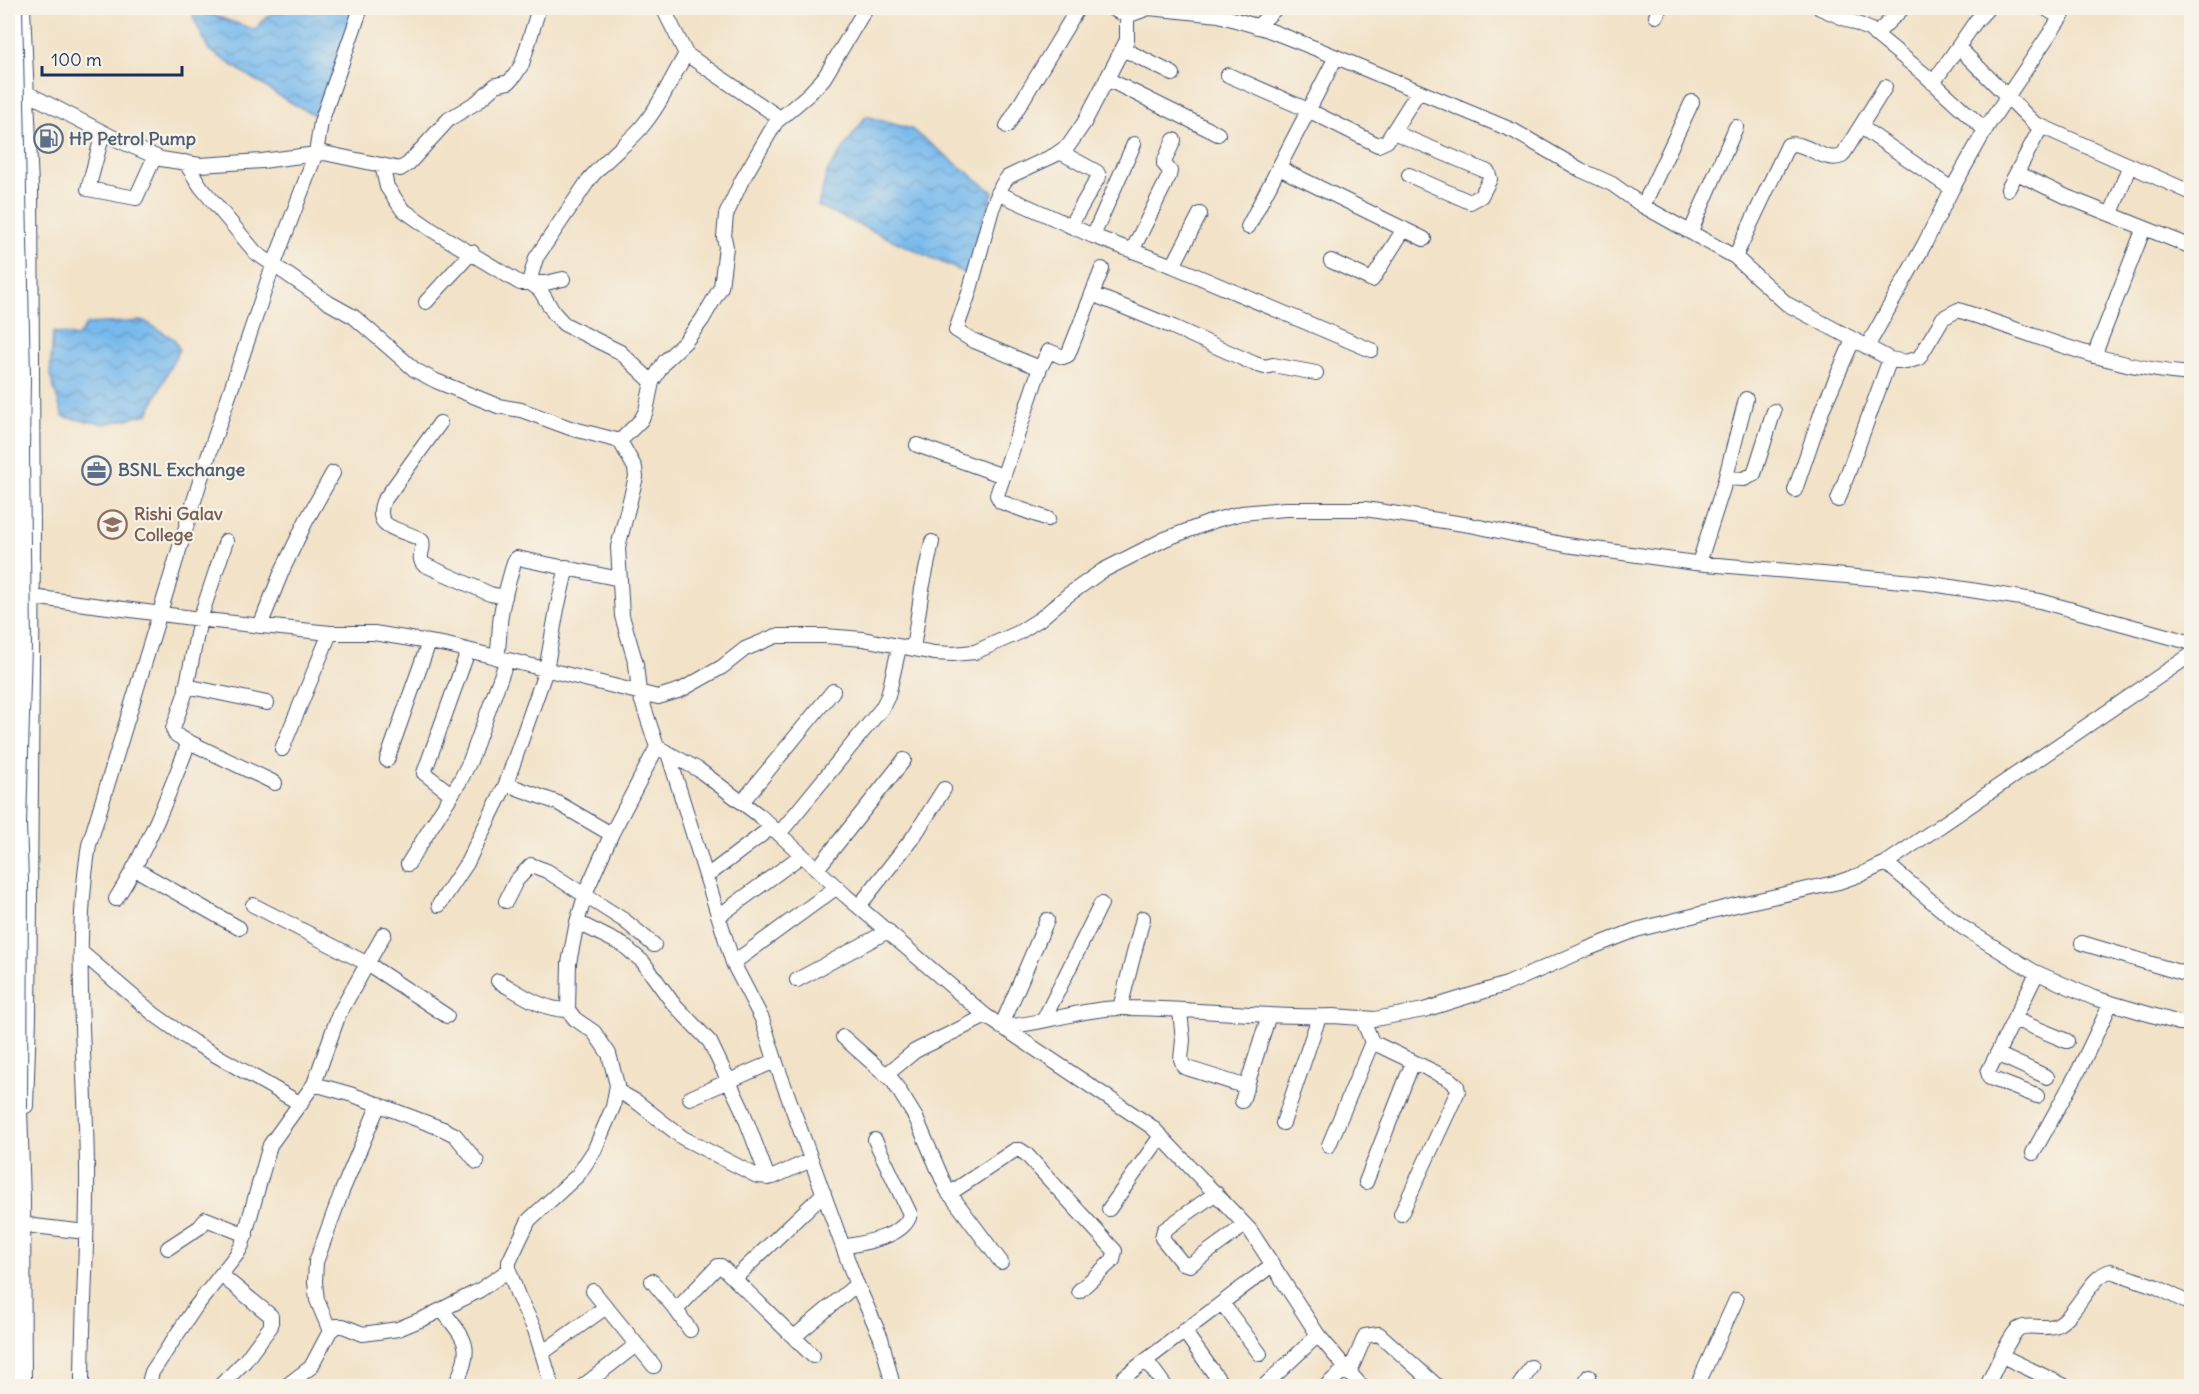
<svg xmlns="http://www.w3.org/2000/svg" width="2199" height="1394" font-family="Delius,sans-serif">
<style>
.water{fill:url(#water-waves);stroke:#4a74a6;stroke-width:1.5}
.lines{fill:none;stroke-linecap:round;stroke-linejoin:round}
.minor-casing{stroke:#3b4a6e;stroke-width:16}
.highway-casing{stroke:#3b4a6e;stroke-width:22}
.minor{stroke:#fff;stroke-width:14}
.highway{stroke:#fff;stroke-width:20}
.highway-bridge-casing{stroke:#3b4a6e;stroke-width:22;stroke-linecap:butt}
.highway-bridge{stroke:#fff;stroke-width:20}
.labels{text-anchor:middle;stroke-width:4.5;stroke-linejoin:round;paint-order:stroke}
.service-label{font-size:18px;font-weight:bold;fill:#4e5e75;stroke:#f7f3e8;text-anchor:start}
.education-label{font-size:18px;font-weight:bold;fill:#785e54;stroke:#f7f3e8;text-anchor:start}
</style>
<defs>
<pattern id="water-waves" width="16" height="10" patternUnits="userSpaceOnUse" patternTransform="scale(1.5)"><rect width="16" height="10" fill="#78baed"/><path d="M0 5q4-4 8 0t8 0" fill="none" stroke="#6298c3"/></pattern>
</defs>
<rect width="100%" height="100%" fill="#f7f3e8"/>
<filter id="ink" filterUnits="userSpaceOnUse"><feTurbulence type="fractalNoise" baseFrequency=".0167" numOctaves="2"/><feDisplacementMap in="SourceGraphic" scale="12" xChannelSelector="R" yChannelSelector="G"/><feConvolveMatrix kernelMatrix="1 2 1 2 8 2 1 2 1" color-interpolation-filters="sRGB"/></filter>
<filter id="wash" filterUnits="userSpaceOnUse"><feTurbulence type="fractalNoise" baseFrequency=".008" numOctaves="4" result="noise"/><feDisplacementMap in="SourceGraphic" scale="24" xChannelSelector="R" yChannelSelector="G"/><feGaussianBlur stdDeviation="1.35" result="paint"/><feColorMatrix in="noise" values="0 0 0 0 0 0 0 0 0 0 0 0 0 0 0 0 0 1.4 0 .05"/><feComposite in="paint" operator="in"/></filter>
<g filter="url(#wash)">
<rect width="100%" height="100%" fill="#f2e2c7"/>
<path class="water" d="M290,8H355L318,117L281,97L209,50L193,17L198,10L256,30C263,16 273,12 288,10Z
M866,116L911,129L993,192L967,274L818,206L827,172Z
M144,321L174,339L179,349L148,414L105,424L63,417L50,375L53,332L77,337L87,324Z"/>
</g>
<g filter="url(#ink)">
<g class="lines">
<defs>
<path id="minor" d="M23,8L31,186L33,543L29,1018L26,1106
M663,8L686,54L780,118
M1111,8L1127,16L1149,8L1219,15L1266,29L1322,51L1514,131L1581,170L1612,184L1643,206L1735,257L1787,304L1890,359L1906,362L1919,358L1943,318L1958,310C2035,334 2110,369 2192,374
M1820,8L1869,29L1924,74L1985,130
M2045,8L2053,13
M1656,16L1660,8
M1257,27L1276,8
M1875,35L1903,8
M1958,47L2034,123L2192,193
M1123,49L1173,74
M1228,75L1308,110L1378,145L1387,141L1418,92
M1107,79L1218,134
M1933,83L1976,21L1988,8
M27,93L118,140L161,159L200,165L262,161L324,153L400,169L408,164L449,119L477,102L496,85L509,82L515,75L522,64L539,8
M1007,126L1078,8
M1861,127L1952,189
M1393,132L1488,172L1490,179L1481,196L1470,202L1409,175
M103,133L88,189L136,198L155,156
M1060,152L1097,172L1099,176L1070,226
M185,162L201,187L256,253L329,303L354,317L415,370L436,381L498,406L521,410L570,428L620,441L635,468L636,477L618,547L622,616L636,664L639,692L657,747L699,770L760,816L846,896L986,1016L1152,1127L1250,1230L1318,1335L1361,1386
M382,165L387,187L402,209L432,230L520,283H546L563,279
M1279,168L1424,239
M2017,173L2067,197L2192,247
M2008,189L2041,127
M998,193L1093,236L1173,266L1371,350
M1643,206L1692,102
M2111,214L2129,167
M1248,227L1336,57
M1691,231L1736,127
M1093,236L1134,144
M1132,251L1169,176L1170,171L1164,164V162L1174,140
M1735,257L1788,145C1806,140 1823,164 1842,156L1885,87
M1331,261L1372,280L1404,229
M1173,266L1200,214
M1102,269L1068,355L1063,357L1049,351L1040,368L972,340L956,330L969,293L992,209L1002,185L1008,177L1055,155L1069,145L1084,123L1127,40V16
M1092,294L1173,327L1255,364L1265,367L1273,365L1316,373
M426,302L472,252
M1867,347L1924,245L1952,189L1988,125L2067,8
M2094,356L2144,228
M1040,368L997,495L1001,502L1048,519
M652,382L620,352L564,324L554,313L540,290L529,282L536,258L588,181C603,161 624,147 640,129C660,106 671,79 686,54
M440,423L383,502C372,532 405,528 422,541C425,549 417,556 423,564L490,594L505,597
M620,441L641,420L646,411L652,382L665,361L685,342L702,320L721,287L726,247L724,237L726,215L741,182L776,122L809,94L824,78L866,8
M917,445L1003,476
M1726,478L1744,479L1754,474L1774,411
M1795,490L1823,408L1853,340
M1838,500L1890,359
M226,541L200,619L185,694L173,729L175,734L183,739L275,783
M1699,563L1723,488L1746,399
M8,605L32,597L215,621L330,633H374L447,645L658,697L681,690L722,667L745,649L776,636H825L863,639L934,653L953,654L975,652L1018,633L1040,619L1068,595L1102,571L1165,539L1216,520L1242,513L1285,509H1365L1470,525L1566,545L1695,563L1926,583L2040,601L2192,643
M260,626L282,571L306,521L333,473
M913,649L922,589L932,542
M497,658C499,646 499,636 500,624C501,603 509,582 514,562L517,558L620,579
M186,686L267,703
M282,749L330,633
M668,753L733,963L762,1019L777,1066L855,1280L881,1338L893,1386
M387,760L429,642
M506,784L558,803L611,834
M451,794L424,773L468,651
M742,802L833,691
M779,834L882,708L888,696L899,648
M1886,863L1962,927L2033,971L2094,998L2179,1023H2192
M408,864L460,781L470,761L507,660
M135,869L239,928
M817,869L904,760
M707,876L772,827
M116,899C147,850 168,796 189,742
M506,901L516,881L531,865L547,871L625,921L654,945
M253,905L368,964L447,1016
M439,905L467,863L506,784L546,670L557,609L567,567
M859,906L914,836L944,789
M719,916L802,855
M1047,920L1001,1027C1041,1025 1082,1008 1123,1008C1192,1008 1262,1018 1333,1016L1375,1019L1424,1010L1507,984L1587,949L1636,930L1736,905L1839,882L1862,874L1886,863L2192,654
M577,922L623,945L643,962L672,1002L710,1042L742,1109L768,1178
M2082,943L2192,976
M81,952L155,1015L193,1042L301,1104
M733,963L837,887
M797,980L888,931
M498,981C521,994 542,1010 568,1010
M1120,1008L1143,918
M1180,1011L1183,1040L1181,1059L1184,1067L1247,1087
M1044,1019L1101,904
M2014,1019L2067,1041
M843,1037L893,1081L916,1118L947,1190L1001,1262
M1372,1042L1449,1079L1457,1086L1458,1091L1401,1214
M1997,1054L2047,1077
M887,1074L915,1051L986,1016
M314,1084L353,1095L443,1129L455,1135L477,1162
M616,1090L637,1102L683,1138L757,1176L773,1177L811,1160
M2037,1096L1990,1078L1988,1072L2037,973
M690,1098L775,1061
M1242,1101L1269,1015
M1283,1123L1319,1017
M1329,1145L1372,1042L1363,1020
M2033,1153L2079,1070L2111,1003
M1366,1182L1413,1062
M1216,1193L1164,1230L1162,1238L1182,1263L1190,1265L1245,1225
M949,1194L1015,1150H1020L1026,1154L1115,1251L1113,1260L1079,1291
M1109,1209L1161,1136
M20,1222L34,1226L86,1232
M843,1247C863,1243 905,1237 910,1214L875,1140
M168,1248L200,1227L206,1219L246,1235
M734,1279L824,1193
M652,1281L676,1310L690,1330
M593,1291L654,1366
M1222,1303L1260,1354
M442,1310C468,1343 473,1346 455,1386
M676,1310L718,1266H721L813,1356
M330,1331L317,1300L315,1282L316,1262L342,1191L379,1104
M1184,1331L1223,1386
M794,1337L857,1284
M542,1353L606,1307
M2002,1356L2065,1386
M1146,1360L1165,1386
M1349,1374L1365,1336L1379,1334L1437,1386
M1124,1377L1272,1265
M82,1386C82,1314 88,1241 87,1168C86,1060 72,952 89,845L201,478L268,280L316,153L321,122L361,8
M152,1386L150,1379L152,1372L194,1309L237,1254L242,1245L270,1145L314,1084L339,1014L384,934
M220,1386L245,1361L271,1326V1316L221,1275
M286,1386L311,1367L330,1331L336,1326H343L363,1334L398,1329L427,1317L480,1290L509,1270
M552,1386L535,1330L518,1296L509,1270V1262L529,1220L578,1175L594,1151L613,1107L617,1085L609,1054L594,1032L575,1019L568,1010L569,963L577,922L588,887L612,833L657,747
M583,1386L636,1345
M1264,1386L1318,1335
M1326,1386L1345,1369
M1519,1386L1531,1367
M1583,1386L1589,1376
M1697,1386L1736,1300
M1987,1386C1994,1372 2007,1340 2017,1330C2026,1322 2044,1331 2057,1325C2078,1314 2090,1275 2111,1271L2157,1287L2192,1305"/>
<path id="highway" d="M17,1109L20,1200L21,1386"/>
</defs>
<use href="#minor" class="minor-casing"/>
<use href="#highway" class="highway-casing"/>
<use href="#minor" class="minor"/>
<use href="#highway" class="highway"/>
<defs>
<path id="highway-bridge" d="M12,8L20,377L19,452L21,645L16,824L18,879L17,1109"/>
</defs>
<use href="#highway-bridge" class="highway-bridge-casing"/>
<use href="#highway-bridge" class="highway-bridge"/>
</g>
</g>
<defs>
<symbol id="fuel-ring" viewBox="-11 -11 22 22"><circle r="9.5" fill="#f7f3e8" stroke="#5c6f8a" stroke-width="1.5"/><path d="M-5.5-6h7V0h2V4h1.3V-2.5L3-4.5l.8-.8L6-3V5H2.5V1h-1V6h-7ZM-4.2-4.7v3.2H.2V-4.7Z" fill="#5c6f8a"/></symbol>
<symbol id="office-ring" viewBox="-11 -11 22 22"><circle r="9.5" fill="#f7f3e8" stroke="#5c6f8a" stroke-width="1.5"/><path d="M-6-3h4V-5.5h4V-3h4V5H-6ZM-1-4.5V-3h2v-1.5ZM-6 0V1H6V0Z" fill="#5c6f8a"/></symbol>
<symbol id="university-ring" viewBox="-11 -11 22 22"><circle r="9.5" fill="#f7f3e8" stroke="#8d6e63" stroke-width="1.5"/><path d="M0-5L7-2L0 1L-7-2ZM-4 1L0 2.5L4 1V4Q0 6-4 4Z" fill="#8d6e63"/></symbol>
</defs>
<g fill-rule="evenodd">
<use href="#fuel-ring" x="32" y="122" width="33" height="33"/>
<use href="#office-ring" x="80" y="454" width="33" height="33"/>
<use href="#university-ring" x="96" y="508" width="33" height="33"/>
</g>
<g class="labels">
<g class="service-label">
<text x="69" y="145">HP Petrol Pump</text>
<text x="118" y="476">BSNL Exchange</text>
</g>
<g class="education-label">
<text x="134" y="520">Rishi Galav<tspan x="134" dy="21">College</tspan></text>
</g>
</g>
<rect width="2199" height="1394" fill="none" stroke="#f7f3e8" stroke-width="30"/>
<path d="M42 66v9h140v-9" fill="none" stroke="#1b2f5e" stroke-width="3"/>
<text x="51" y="66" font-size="18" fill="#1b2f5e" stroke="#f7f3e8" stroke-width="4.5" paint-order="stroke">100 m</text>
</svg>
